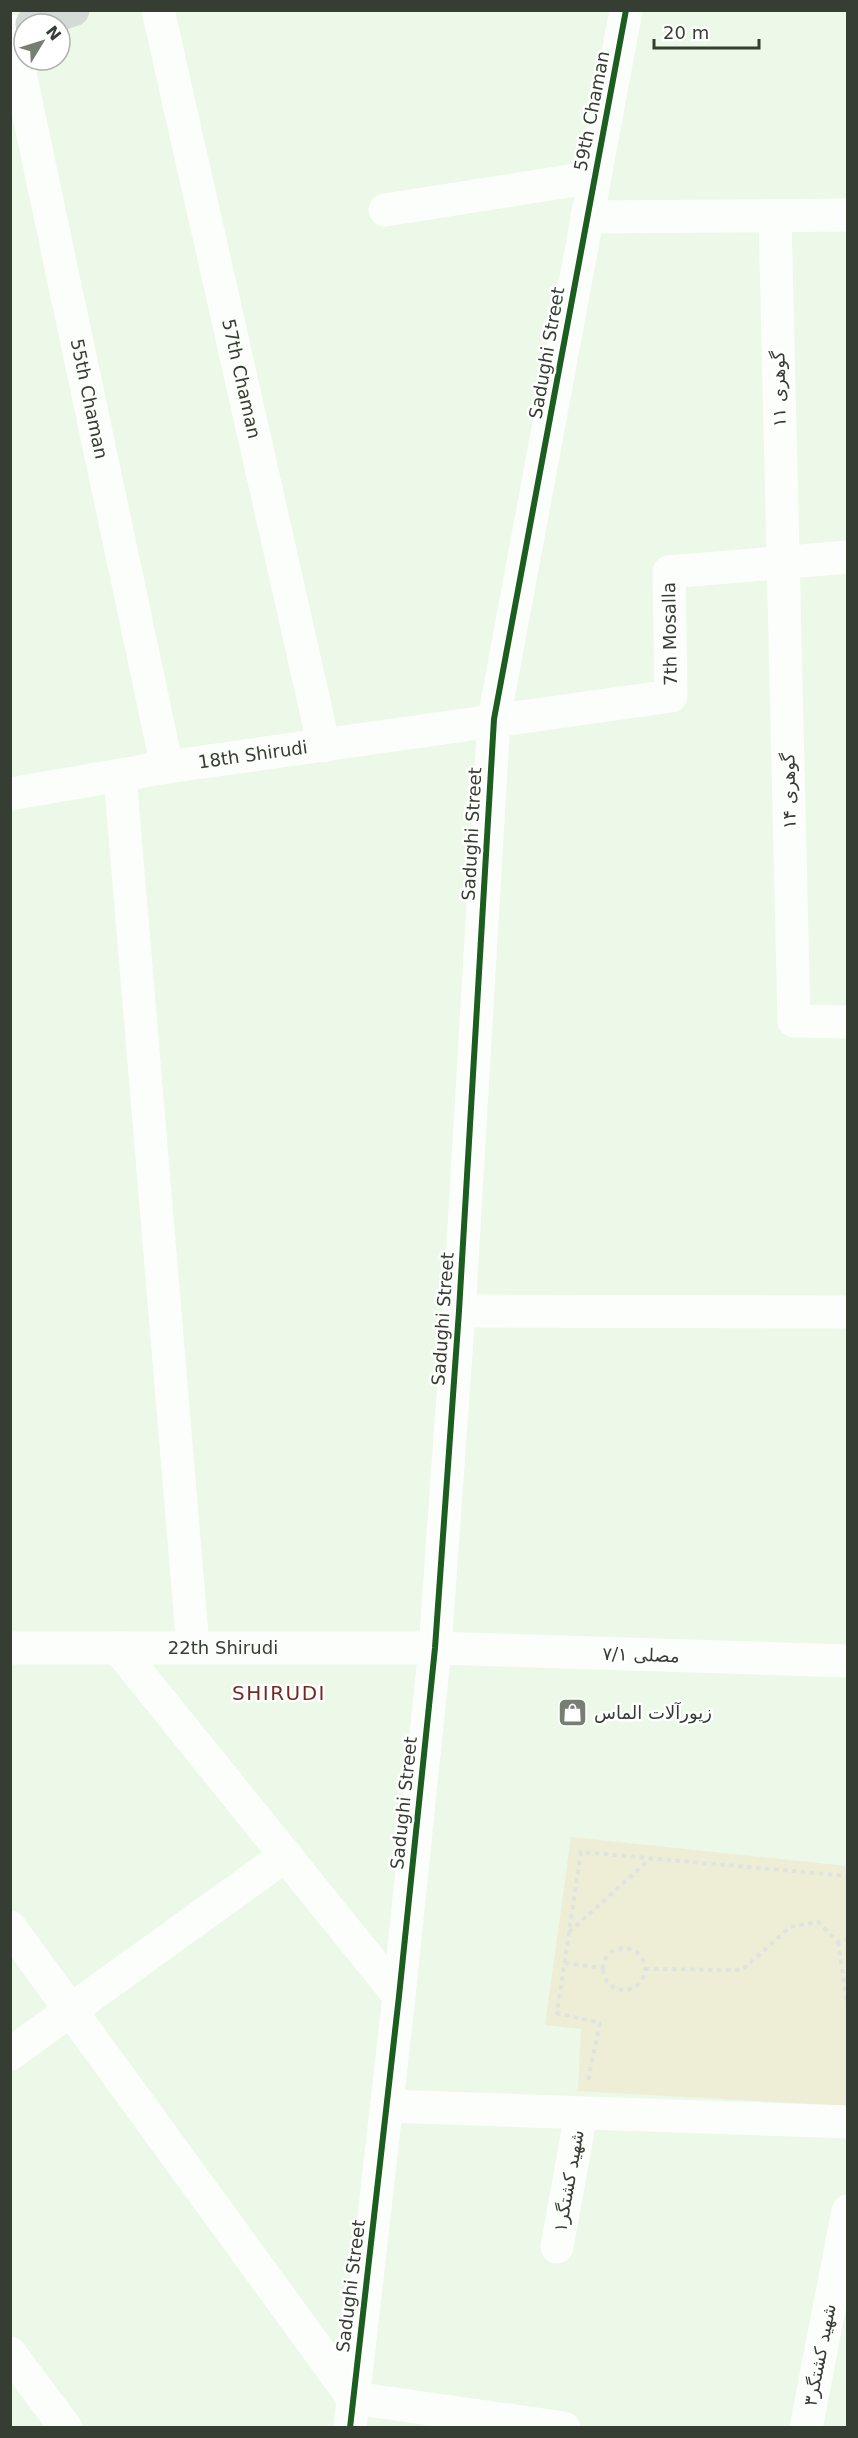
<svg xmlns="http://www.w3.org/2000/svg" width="858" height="2438" font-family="'DejaVu Sans',Cairo,sans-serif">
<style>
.green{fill:#eeeed6}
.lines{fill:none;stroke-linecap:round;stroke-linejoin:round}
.path{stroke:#e0e4df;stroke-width:4;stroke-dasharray:4.5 4.5;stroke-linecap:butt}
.minor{stroke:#fcfefc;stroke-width:33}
.major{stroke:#d4dbd6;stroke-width:33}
.cycleway-casing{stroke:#fff;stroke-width:10}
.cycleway{stroke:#1b5e20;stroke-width:6}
.labels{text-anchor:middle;stroke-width:5;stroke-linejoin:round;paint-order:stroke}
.street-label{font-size:18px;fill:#363e33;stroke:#fff}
.poi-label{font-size:18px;fill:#363e33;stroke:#fff;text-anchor:start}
.neighbourhood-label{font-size:20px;letter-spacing:1.5px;fill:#712b27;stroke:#fff}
</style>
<rect width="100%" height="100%" fill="#ecf8e8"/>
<path class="green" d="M571,1837L847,1866V2106L578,2091L581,2029L545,2025Z"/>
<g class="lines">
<path class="path" d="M569,1932L650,1859
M838,1942L848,2009
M603 1969a21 21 0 1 1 42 0a21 21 0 1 1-42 0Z
M565,1963L602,1968
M645,1969L742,1970L790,1927L818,1922L838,1942L848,1939
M588,2080L600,2023L557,2013L581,1852L848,1876"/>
<g class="minor">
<path id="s1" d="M158,10L324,746"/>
<path id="s2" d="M11,31L167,767"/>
<path d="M385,210L595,177"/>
<path d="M775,216L794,1021L848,1022"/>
<path d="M587,217L848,215"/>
<path d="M120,776L193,1647"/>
<path id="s3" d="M10,794L167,767L671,696L669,572L848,557"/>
<path d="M459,1311L848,1312"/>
<path id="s4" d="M10,1648H435L848,1661"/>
<path d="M118,1648L399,1996"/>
<path d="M10,1927L353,2398L564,2428"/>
<path d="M10,2054L286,1855"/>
<path d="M387,2106L848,2122"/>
<path d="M557,2247L581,2114"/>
<path d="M10,2353L66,2428"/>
<path d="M350,2428L399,1996L435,1648L459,1311L494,719L626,10"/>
<path d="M806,2428L848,2211"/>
</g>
<path class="major" d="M32,24L73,10"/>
<defs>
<path id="cycleway" d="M350,2428L399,1996L435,1648L459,1311L494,719L626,10"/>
</defs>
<use href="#cycleway" class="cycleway-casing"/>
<use href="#cycleway" class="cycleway"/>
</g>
<defs>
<symbol id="shop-square" viewBox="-11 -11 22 22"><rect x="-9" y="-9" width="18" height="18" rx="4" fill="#767f72" stroke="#fff"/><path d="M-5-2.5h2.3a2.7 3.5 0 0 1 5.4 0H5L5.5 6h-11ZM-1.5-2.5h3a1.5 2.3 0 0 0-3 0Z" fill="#fff"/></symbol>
</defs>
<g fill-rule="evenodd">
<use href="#shop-square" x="556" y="1696" width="33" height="33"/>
</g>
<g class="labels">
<g class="street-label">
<text transform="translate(592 111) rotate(-79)" y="6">59th Chaman</text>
<text transform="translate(547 353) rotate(-80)" y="6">Sadughi Street</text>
<text dy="6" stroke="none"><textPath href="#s1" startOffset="378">57th Chaman</textPath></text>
<text transform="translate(779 389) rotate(-91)" y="6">گوهری ۱۱</text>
<text dy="6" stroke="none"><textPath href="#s2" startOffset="376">55th Chaman</textPath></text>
<text transform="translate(670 634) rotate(-91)" y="6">7th Mosalla</text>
<text dy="6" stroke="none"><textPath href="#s3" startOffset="246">18th Shirudi</textPath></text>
<text transform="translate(789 791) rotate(-91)" y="6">گوهری ۱۴</text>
<text transform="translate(472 834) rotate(-87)" y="6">Sadughi Street</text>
<text transform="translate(443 1319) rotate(-86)" y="6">Sadughi Street</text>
<text dy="6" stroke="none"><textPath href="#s4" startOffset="213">22th Shirudi</textPath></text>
<text transform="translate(641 1655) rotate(2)" y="6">مصلی ۷/۱</text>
<text transform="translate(404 1803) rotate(-84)" y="6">Sadughi Street</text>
<text transform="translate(569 2181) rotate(-80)" y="6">شهید کشتگر۱</text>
<text transform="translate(351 2286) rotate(-83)" y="6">Sadughi Street</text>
<text transform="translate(820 2355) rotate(-79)" y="6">شهید کشتگر۳</text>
</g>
<g class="poi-label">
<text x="594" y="1719">زیورآلات الماس</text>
</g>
<g class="neighbourhood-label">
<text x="279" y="1700">SHIRUDI</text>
</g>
</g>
<rect width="858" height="2438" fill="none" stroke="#363e33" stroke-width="24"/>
<g transform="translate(42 42) rotate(52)"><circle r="28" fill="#ffffff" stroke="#afb2ad" stroke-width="1.5"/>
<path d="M0-4.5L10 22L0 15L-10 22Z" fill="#767f72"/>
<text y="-9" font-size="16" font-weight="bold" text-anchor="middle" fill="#363e33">N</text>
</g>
<path d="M654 39v9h105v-9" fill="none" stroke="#363e33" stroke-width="3"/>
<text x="663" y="39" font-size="18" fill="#363e33" stroke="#ffffff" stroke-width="4.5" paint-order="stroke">20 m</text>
</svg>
